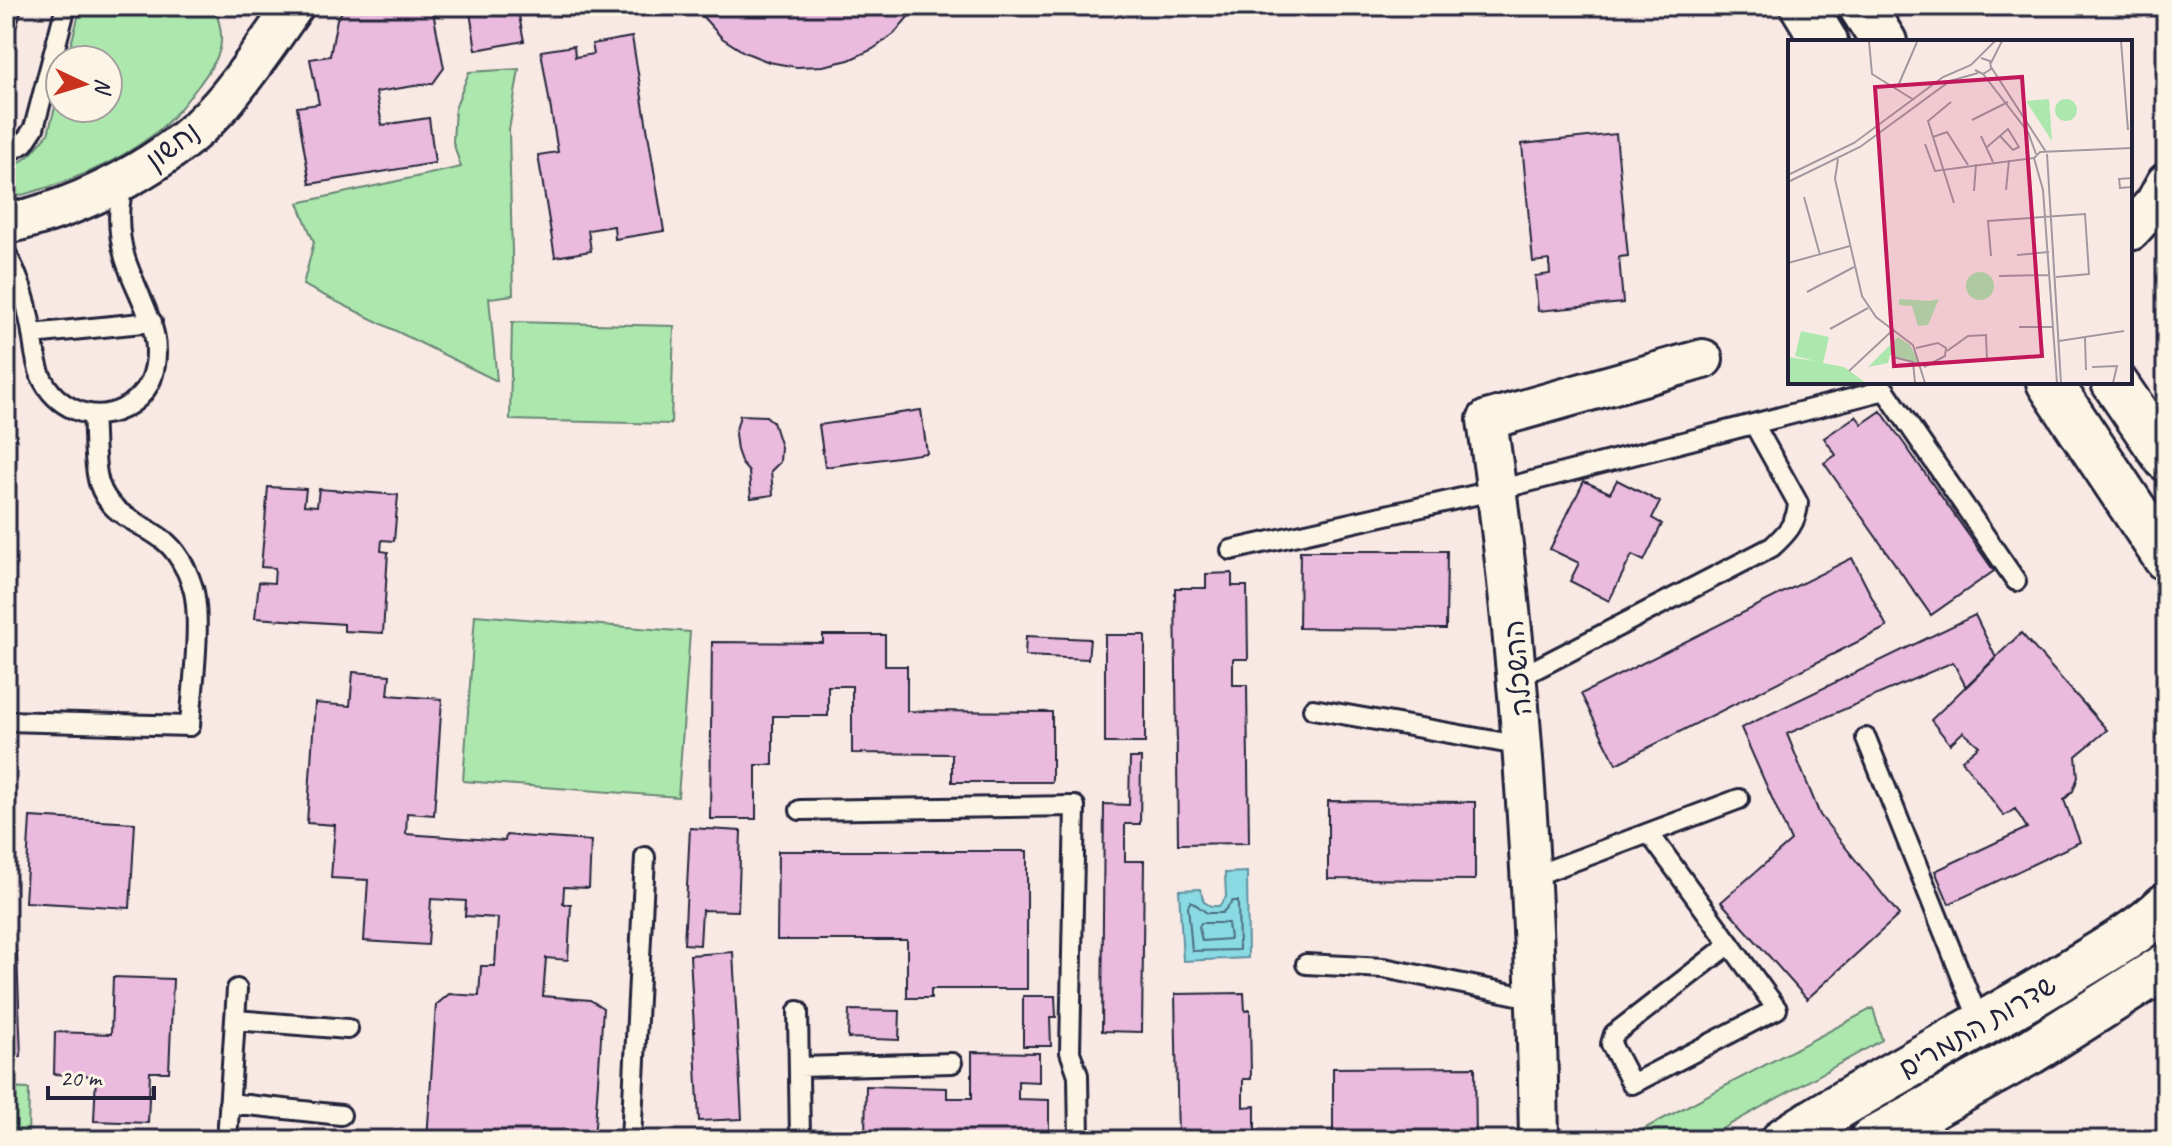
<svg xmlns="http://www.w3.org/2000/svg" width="2172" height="1146" font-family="Caveat,'Playpen Sans Hebrew',sans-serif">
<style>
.green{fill:#ace8ae;stroke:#678574;stroke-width:2}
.water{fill:#89dae3;stroke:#6090a0;stroke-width:2}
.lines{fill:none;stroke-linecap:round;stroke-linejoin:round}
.shore{stroke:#4b6c7e;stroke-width:2}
.building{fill:#eabbde;stroke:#22223b;stroke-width:2}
.service-casing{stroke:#22223b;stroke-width:24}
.minor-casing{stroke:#22223b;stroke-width:44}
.tertiary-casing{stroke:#22223b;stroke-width:50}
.secondary-casing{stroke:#22223b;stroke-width:50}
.service{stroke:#fcf5e5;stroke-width:18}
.minor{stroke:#fcf5e5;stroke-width:38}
.tertiary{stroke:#fcf5e5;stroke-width:44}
.secondary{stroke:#fcf5e5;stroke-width:44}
.labels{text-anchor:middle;stroke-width:7;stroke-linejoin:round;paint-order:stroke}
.street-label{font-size:28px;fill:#22223b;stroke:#fcf5e5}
.inset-road{fill:none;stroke:#a299a0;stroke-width:2}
.view{fill:#c2185b;fill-opacity:0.15;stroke:#c2185b;stroke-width:4}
.inset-edge{fill:none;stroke:#22223b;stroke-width:4}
</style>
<rect width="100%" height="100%" fill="#f8e9e4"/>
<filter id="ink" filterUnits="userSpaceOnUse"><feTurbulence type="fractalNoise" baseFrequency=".0125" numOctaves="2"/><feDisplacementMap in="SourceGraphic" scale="16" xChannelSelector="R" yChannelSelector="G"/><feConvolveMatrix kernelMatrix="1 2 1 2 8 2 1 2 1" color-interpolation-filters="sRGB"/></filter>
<g filter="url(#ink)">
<path class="green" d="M81,6H213C218,18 222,28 221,42C220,58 208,72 199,85C185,103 171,121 153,135C111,167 56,187 6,199V173L31,154L48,134L60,88V108H108V60H67Z
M519,69L509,130L513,295L489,298L497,381L303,285L314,242L298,203L461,167L453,142L455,109L469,72Z
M512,322L674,326L671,424L510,420Z
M475,615L690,632L678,797L463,781Z
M1873,1008L1882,1040L1702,1140H1623Z
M6,1088L29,1089L28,1140H6Z"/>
<path class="water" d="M1247,872L1248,958L1183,961L1179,890L1200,889L1204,902L1211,906H1219L1226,897L1225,873Z"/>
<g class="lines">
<path class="shore" d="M1191,901L1207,913H1222L1233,901H1238L1239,950L1192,951L1188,906Z
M1201,923H1228L1230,939L1202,941L1199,927Z"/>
</g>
<path class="building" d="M6,6H23L6,58Z
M346,6H457L433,12L444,68L433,83L376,92L382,125L429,118L435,163L310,184L297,107L319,104L310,59L330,56L337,19Z
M469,6H517L524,41L476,50Z
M693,6H917L894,34L873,49L849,60L823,66L796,67L769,62L744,52L722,38Z
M632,37L664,231L615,239L614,226L588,230L591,251L555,257L538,155L558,152L541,51L574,46L575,57L594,54L592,44Z
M1616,134L1628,256L1619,257L1623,303L1538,311L1535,276L1550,274L1549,260L1533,262L1522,144Z
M921,410L927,453L825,467L819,425Z
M1881,411L1994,571L1931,615L1824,463L1836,455L1824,438L1856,416L1862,424Z
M740,415L766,416L773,422L781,447L780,462L771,471L773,495L751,498L749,472L742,464L737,450L735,434Z
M1617,480L1660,502L1652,518L1662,524L1644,561L1632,555L1609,601L1570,581L1579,563L1550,549L1584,481L1610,493Z
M268,487L306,489L304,505L317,506L319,489L398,495L394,541L382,540L381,551L388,552L383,633L344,631V624L255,618L259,582L274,583L275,568L261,567Z
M1300,551H1447L1446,629L1299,628Z
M1852,558L1887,627L1616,764L1581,694Z
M1232,573V586H1247L1248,659H1233V685H1247L1249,843L1178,844L1175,588H1206V574Z
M1975,615L1996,658L1966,687L1953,662L1787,734L1820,815L1899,915L1807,999L1721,902L1791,841L1741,728Z
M2021,633L2107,730L2076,756L2078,777L2073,791L2064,800L2080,842L1949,904L1935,871L2027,828L2015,809L2004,816L1962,760L1979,746L1963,732L1950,744L1931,720Z
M823,635H885V666H907V711L1052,712V782H952V754L852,753V686H828V716H773V765H756V819H710L712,642L823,643Z
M1105,635H1145V743H1105Z
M1026,636L1090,639L1088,659L1025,656Z
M353,672L390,675L388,695L442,699L434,815L407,813L406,834L505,841L506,835L591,841L589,888L564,887L563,904H571L568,960L546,958L543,996L590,1000L603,1008L594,1140H427L436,1005L449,994L479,996L481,966H495L498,918L465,916L466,901L431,899L428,945L364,941L368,880L331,878L335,825L307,823L315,703L350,706Z
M1130,758H1141L1140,824H1125V861H1144L1142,1032L1102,1031L1104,804L1129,805Z
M1328,801L1475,802V880L1328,879Z
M30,817L135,823L130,908L25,902Z
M690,828L741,831L738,911L702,910L700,945L684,944Z
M778,851H1027V989H931V998H907V940H777Z
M6,952H17L21,1057H6Z
M733,952L742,1119L699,1121L690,955Z
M113,977L173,979L169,1072H150L148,1123L94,1121L96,1076L54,1074L55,1032L111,1034Z
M1244,993L1245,1011L1250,1010L1251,1079H1243V1107L1255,1106V1140H1178L1175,994Z
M1023,996H1055L1056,1017H1050L1051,1046H1023Z
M849,1010L900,1011L899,1040L848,1038Z
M972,1052L1039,1053V1082L1018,1081V1099L1049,1100V1140H865L866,1086L947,1088V1098H972Z
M1475,1067L1476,1140H1333V1068Z"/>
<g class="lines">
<defs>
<path id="service" d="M6,154L24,143L34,128L66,6
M6,253C18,275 26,298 30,322C34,339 34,359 41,376C55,407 91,424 122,409C135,403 145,393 151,380C168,334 138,300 125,258C118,234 116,203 126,180
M32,334L152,322
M1231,550L1497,490L1885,390L2016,581
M1518,678L1772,547C1786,534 1797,523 1798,503L1754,424
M1313,709L1523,746
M6,721L190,726C192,691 203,615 192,585C187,569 176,549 162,539C137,520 110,516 99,483C93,463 95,436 93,415
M1866,738L1981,1025
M800,810L1075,806L1070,1052L1078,1075L1079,1140
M1649,833L1777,1009L1632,1084L1611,1044L1614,1034L1730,944
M1531,877L1739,799
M1306,964L1384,968L1537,999
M798,1011L800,1140
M235,1020L348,1029
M799,1067L952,1063
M229,1103L341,1115
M227,1140L237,989
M631,1140L645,857"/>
<path id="minor" d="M6,224C83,207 167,165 220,106C247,75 270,40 294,6
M2130,231L2155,203L2166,183
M1539,1140C1536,899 1521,659 1487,420L1703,359"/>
<path id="tertiary" d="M1784,1140C1875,1081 1972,1033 2065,975C2099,954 2137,934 2166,906
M1872,1140L2030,1052L2166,966"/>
<path id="secondary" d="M1803,6L1825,42
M1861,6L1884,42
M2049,382L2166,558
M2114,382L2166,458"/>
</defs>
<use href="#service" class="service-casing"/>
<use href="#minor" class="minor-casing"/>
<use href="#tertiary" class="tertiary-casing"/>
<use href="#secondary" class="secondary-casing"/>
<use href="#service" class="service"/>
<use href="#minor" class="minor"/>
<use href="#tertiary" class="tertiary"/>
<use href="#secondary" class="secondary"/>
</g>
</g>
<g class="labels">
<g class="street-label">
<text transform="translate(172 145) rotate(-37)" y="10">נחשון</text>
<text transform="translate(1517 668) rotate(-95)" y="10">ההשכלה</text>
<text transform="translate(1977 1026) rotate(-30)" y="10">שדרות התמרים</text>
</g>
</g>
<g transform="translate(1788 40)">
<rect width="344" height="344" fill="#f8e9e4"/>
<path d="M261,59L264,101L238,61ZM267 70a11 11 0 1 1 22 0a11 11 0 1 1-22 0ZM178 246a14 14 0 1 1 28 0a14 14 0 1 1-28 0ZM111,259L141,261L151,259L140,285L130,286L124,266L111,265ZM13,291L41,297L35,323L56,327L78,343H0V317L27,321L7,316ZM110,297L122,305L133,326L102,315L100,323L80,327Z" fill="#ace8ae"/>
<path class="inset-road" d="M81,1L84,34L126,60M333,1L340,90M203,23L214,1M203,27L258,112M187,30L195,34L203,29L202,21L193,18M195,34L240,92L248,114M110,46L129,2M163,62L140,81L166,163M184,80L220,62M193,96L205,122M145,97L159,92L180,125M137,104L147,131L246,118M199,107L220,89L231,107L225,110L212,96M259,114L273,343M50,119L47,139L74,256L88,277L125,305L137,343M0,135L66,103L155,37L183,25L207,1M344,138L331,139L332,148L344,147M0,142L72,107L162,41L190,33M218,150L221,120M186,151L188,124M16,157L32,215M229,215L261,212M203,216L200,181L297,174L301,234L268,237M0,223L62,206M211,236L261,235M19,252L66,227M231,287H264M42,289L80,268M297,298L298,330M271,301L336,291M128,308L150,303L158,308L157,316L136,327M159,311L180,296L198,295L199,321M105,317L125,322L127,343M304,327L329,326L325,343M61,331L106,289M269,343L255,150L246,118L252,112L344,108"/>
<path class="view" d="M234,37L254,316L106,326L87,47Z"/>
<rect width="344" height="344" class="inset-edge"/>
</g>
<rect width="2172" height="1146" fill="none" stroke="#fcf5e5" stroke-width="32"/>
<rect x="16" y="16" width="2140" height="1114" fill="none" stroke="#22223b" stroke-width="3" filter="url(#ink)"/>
<g transform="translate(84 84) rotate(94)"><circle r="38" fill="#fcf5e5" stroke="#a5a1a1" stroke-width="2"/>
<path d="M0-6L14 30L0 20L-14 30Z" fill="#c8321e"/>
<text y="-12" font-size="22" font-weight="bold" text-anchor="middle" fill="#22223b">N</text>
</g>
<path d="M48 1086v12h106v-12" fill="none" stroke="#22223b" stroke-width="4"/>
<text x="60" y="1086" font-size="24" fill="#22223b" stroke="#fcf5e5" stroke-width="6" paint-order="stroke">20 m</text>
</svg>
